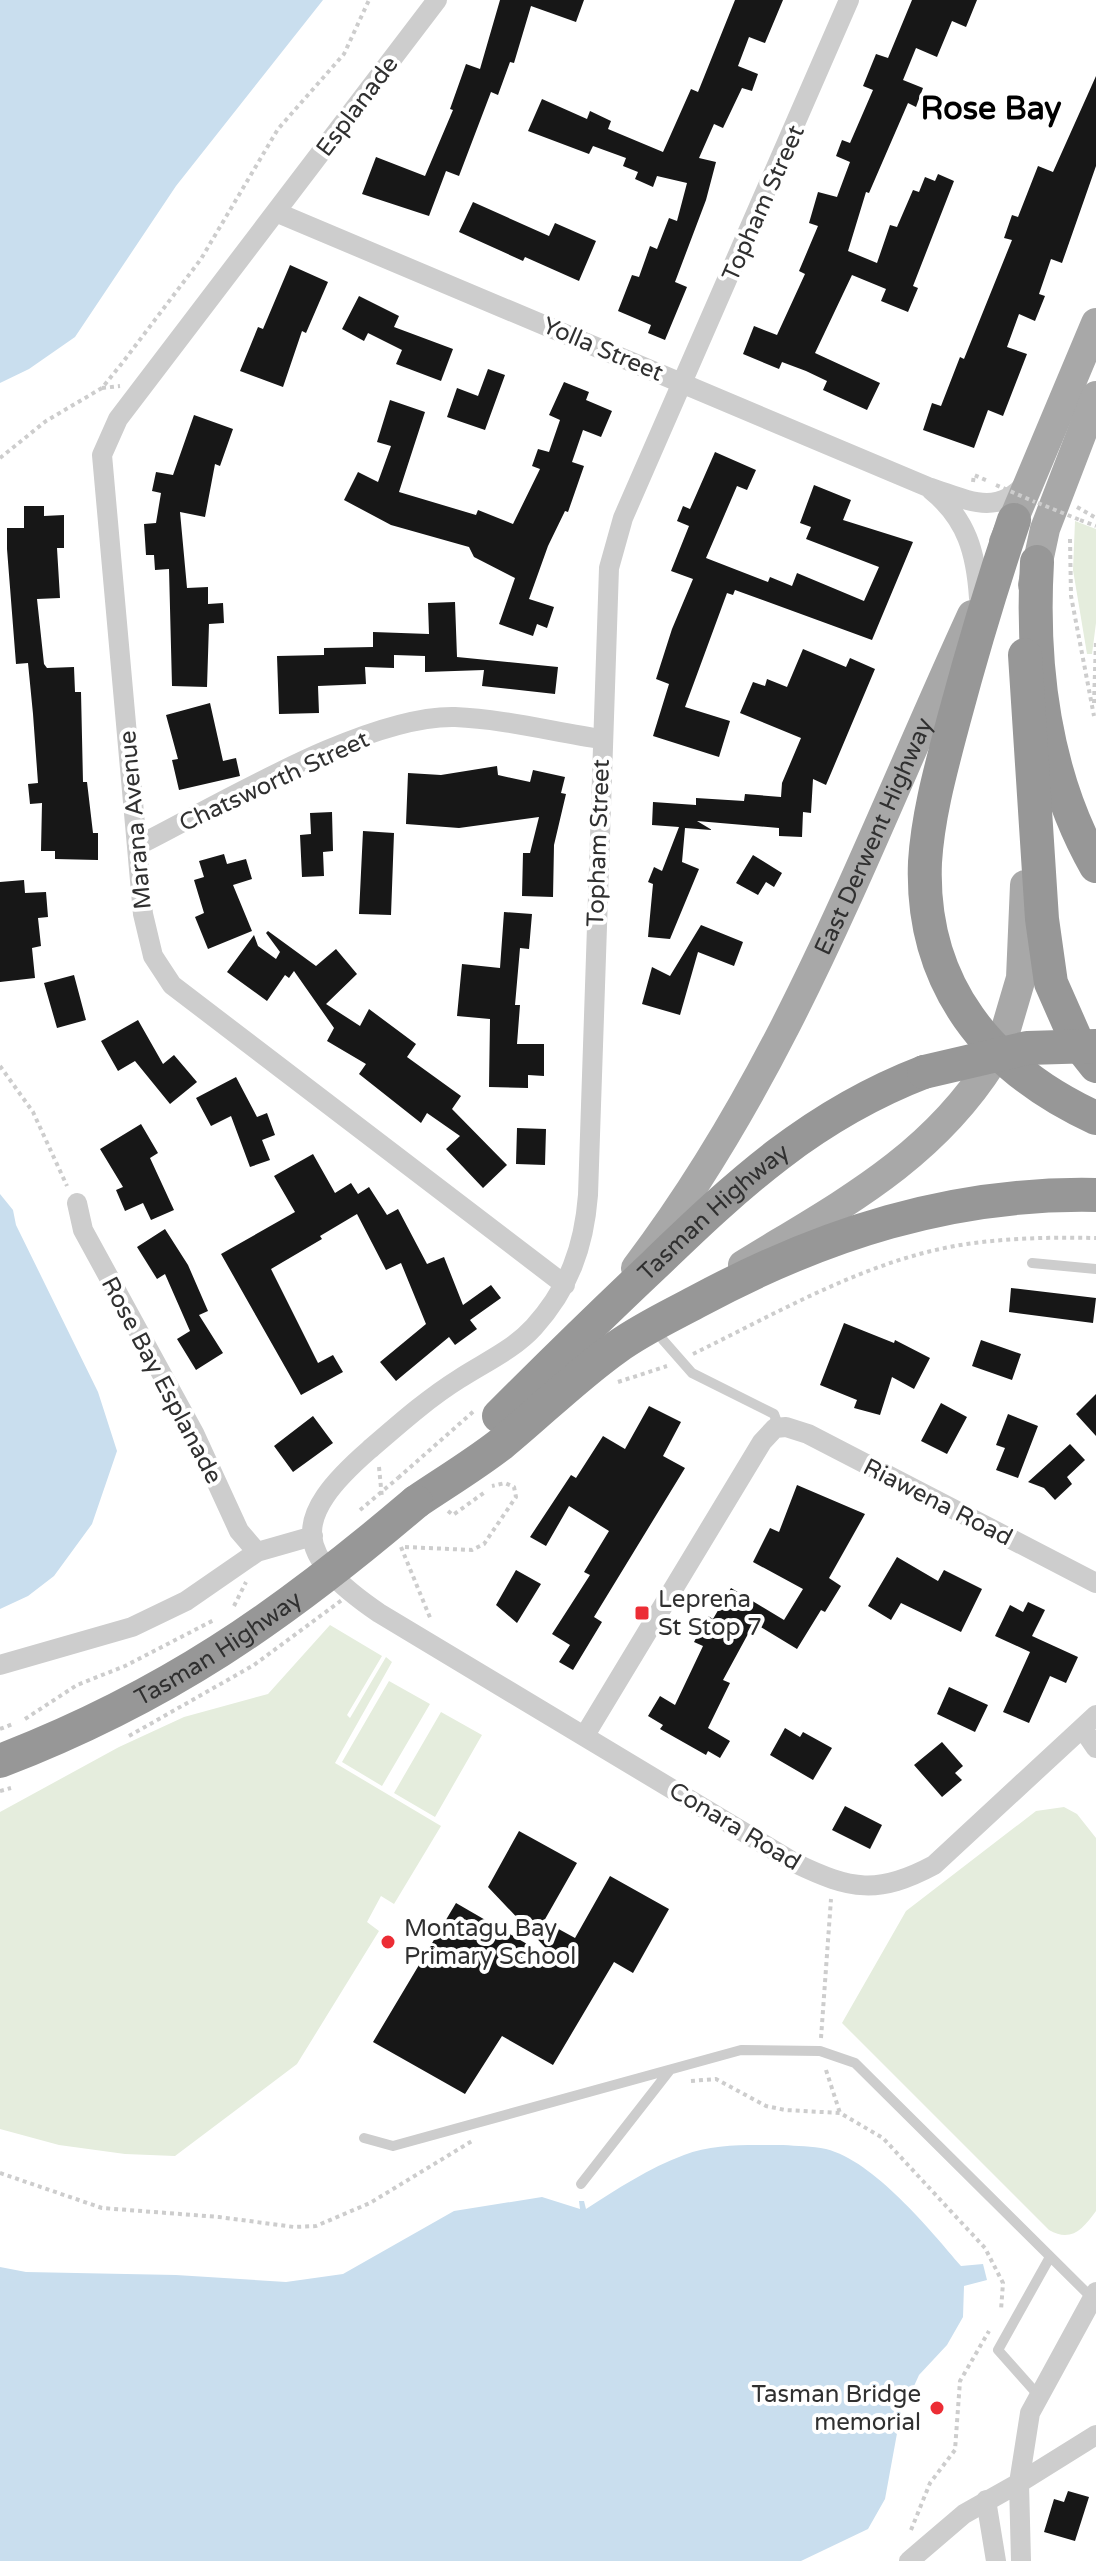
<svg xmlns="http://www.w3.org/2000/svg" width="1096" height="2561" font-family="'Varela Round',sans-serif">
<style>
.green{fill:#e5eddd}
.water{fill:#c9deee}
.building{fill:#171717}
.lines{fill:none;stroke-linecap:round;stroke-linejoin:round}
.path{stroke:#cdcdcd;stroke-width:4;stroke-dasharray:4 4;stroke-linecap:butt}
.lane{stroke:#cdcdcd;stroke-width:10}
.street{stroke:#cdcdcd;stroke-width:20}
.primary{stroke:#a8a8a8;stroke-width:30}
.highway{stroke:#979797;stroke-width:34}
.path-bridge{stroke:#cdcdcd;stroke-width:4;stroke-dasharray:4 4;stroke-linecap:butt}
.highway-bridge{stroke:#979797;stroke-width:34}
.poi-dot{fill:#ec2d35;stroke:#fff;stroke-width:3}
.labels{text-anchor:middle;stroke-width:8;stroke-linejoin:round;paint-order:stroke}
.street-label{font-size:24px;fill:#303030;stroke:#fff}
.poi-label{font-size:24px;fill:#303030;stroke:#fff;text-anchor:start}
.district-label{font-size:32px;font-weight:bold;fill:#000;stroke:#fff}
</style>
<rect width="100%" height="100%" fill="#fff"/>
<path class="green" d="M1075,521L1096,529V623L1092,654H1087L1073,570Z
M330,1625L382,1656L347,1715L350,1718L386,1657L392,1662L335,1763L441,1826L394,1904L381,1896L367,1922L379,1931L297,2064L175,2156L125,2154L59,2145L0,2129V1812L119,1747L184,1717L268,1694Z
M389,1681L430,1704L382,1786L342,1762Z
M441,1712L482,1735L435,1817L394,1793Z
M1064,1807L1077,1814L1096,1838V2211C1083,2229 1071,2243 1049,2230L842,2023L906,1911L1036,1811Z"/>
<path class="water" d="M0,0H323L176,186L75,337L29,369L0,383Z
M0,1194L13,1210L16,1225L98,1392L117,1451L92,1524L54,1576L28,1596L0,1609Z
M783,2145C797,2146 812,2146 826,2149C874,2161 930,2230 961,2266L983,2264L987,2280L964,2286L963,2317L947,2345L919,2375L900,2417L885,2499L868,2529L801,2561H0V2267L26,2272L176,2275L286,2282L343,2274L454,2211L542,2197L580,2209L579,2201H584L586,2209C617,2189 649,2168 684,2155C714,2143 751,2145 783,2145Z"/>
<path class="building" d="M500,0H584L576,22L531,6L514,63L510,62L498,95L491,92L459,176L446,171L429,216L362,194L376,157L425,176L453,110L450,109L466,64L480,69Z
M735,0H783L765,43L749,37L738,66L758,74L752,91L742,88L723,128L714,124L699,158L716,162L706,200L675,282L687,287L665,340L648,333L651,325L618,311L632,275L639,277L650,246L657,249L669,218L677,221L687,183L657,176L653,187L635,179L638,172L623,166L626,158L593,146L589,154L528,131L542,99L587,119L590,111L611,121L608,129L663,152L691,89L698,92Z
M912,0H977L966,27L952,21L937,57L916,48L903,80L923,88L916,107L908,103L869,193L866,192L848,251L877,263L890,225L897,227L913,190L919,192L925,177L935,181L938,174L954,181L913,286L918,288L908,312L881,301L886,289L852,275L815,353L880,383L867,410L823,390L827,381L806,371L782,362L779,369L743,354L754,326L777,335L805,274L799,271L818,226L809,223L818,192L837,197L850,162L836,156L842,140L850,143L873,90L863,86L876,54L888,58Z
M1096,76V166L1062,263L1051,259L1039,294L1045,296L1035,321L1019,314L1007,347L1027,354L1003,416L988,410L974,448L923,430L932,403L941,406L960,357L964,359L1012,240L1004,238L1012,215L1018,217L1038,166L1053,172Z
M473,202L549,236L555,223L596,241L579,281L525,257L523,261L459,232Z
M290,265L328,282L306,333L302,331L283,387L240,371L258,327L263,329Z
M359,296L399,316L394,327L453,349L441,381L396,364L402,350L368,333L364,341L342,329Z
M488,369L505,375L485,430L447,417L457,388L478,396Z
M564,382L589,392L586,400L612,411L601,437L583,430L572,462L584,466L568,512L565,511L548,546L529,599L554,607L547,628L537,624L533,636L499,624L515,578L474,557L469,547L391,525L344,500L358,472L378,482L391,446L377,442L390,400L425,412L399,492L476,515L478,510L513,524L540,469L532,466L538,449L549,452L560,420L549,415Z
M194,415L233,429L220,466L215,464L205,517L180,512L187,588L208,587V604L223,603L224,623L209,624L207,687L172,686L169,569L155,570L154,555H146L144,524L156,523L161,493L152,491L156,472L173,475Z
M715,452L756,470L747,490L737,486L706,558L768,582L770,577L792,586L797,573L864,601L879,567L806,539L811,527L800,523L814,485L851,500L843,520L913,542L872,640L735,590L733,595L727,593L685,707L730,721L719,757L653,736L669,684L656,679L672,629L693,579L671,571L689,526L677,521L683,506L690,509Z
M24,506H44V516L64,515V548H57L60,598L37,599L44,664L47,668L74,667L75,692H81L83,782H87L93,833H98V860L55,859V851H41L42,803L30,804L28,784L38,783L33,714L28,663L16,664L7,549V528H24Z
M455,602L457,657L558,667L555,694L482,686L484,670L425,672V656L394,655V668L365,667L366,684L318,686L319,713L279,714L277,656L324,655V648L373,647V632L429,634L428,603Z
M803,649L846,667L850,658L875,669L826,785L813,779L811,813L803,812L802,837L779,836V828L697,821L712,830L685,828L682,862L699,869L670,939L648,937L653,884L648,882L654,867L662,871L679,827L652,825L653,802L696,805V798L744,801L745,794L781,797L782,783L801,738L740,713L753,682L765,686L767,679L787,687Z
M210,703L223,761L236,758L240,776L179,790L172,760L178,759L166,715Z
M497,766L498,775L530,782L533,770L565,777L561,793L566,794L554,845L553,897L522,896L523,853H530L539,817L459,828L406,824L408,773L441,775Z
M332,812L333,851L323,852L324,876L302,877L300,835L311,834L310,813Z
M363,831L394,833L391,915L359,914Z
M224,854L227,864L246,859L252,879L233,885L252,931L208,949L195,917L204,913L194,880L204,877L199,861Z
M753,855L782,873L774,887L766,882L758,895L736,883Z
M24,880L25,893L46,892L48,917L38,918L41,946L32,948L35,978L0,982V882Z
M504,912L532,914L529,949L520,948L515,1005H520L517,1044H544V1076L528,1075V1088L489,1087L490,1019L457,1016L462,964L500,968Z
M701,925L743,942L734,966L698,952L680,1015L642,1004L652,967L670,976Z
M268,931L316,966L336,949L357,974L326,1004L360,1026L369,1009L416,1044L407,1057L461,1096L452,1109L507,1165L483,1188L446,1149L460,1136L427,1113L421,1123L359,1074L366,1064L327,1041L334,1028L294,971L289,978L285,975L267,1001L227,972L254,935L258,946L276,959L280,952L266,933Z
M74,975L86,1020L57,1028L44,983Z
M138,1020L163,1064L174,1055L197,1082L170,1104L135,1061L118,1071L101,1041Z
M236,1077L257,1117L267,1113L275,1135L262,1140L270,1160L250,1167L231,1116L211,1126L196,1098Z
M141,1124L158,1153L150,1158L174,1210L151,1220L143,1203L125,1211L116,1190L123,1187L100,1149Z
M517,1128L546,1129L545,1165L516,1164Z
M313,1154L335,1193L351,1183L358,1194L369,1187L387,1215L398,1209L427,1264L444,1257L463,1305L491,1285L501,1298L470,1320L477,1329L455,1345L449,1337L396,1381L380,1362L426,1324L401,1263L386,1270L357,1214L320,1236L322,1239L271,1269L318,1363L333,1355L343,1372L301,1395L221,1254L295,1212L274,1176Z
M165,1229L188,1265L208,1311L199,1315L223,1353L196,1370L177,1339L190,1331L165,1274L157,1279L137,1247Z
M1011,1288L1096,1298L1093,1323L1009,1312Z
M844,1323L894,1343L895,1340L930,1358L914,1389L892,1377L880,1415L854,1408L857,1400L820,1385Z
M981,1340L1021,1354L1012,1380L972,1366Z
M1096,1394V1436L1076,1414Z
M941,1403L967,1417L947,1454L921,1441Z
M649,1406L681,1422L663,1456L685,1468L594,1617L602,1622L573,1670L559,1662L570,1645L552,1634L590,1575L584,1572L609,1531L569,1506L546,1546L530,1537L571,1475L576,1478L603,1436L625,1449Z
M1008,1414L1038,1426L1018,1478L996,1470L1005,1448L996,1445Z
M313,1416L333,1443L293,1472L274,1446Z
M1070,1444L1085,1460L1067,1477L1072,1484L1055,1500L1044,1488L1028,1482Z
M797,1485L865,1514L829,1578L841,1586L825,1612L821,1610L797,1649L754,1623L723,1680L730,1683L708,1728L730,1741L720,1758L708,1751L706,1755L660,1729L663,1725L648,1716L660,1696L675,1705L703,1646L694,1642L708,1616L713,1619L731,1588L784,1620L803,1589L753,1562L770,1528L779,1532Z
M897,1557L938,1581L944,1570L982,1589L961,1632L901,1603L891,1620L868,1606Z
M516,1570L541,1584L517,1623L496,1605Z
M1028,1602L1045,1610L1032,1636L1078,1657L1066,1683L1050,1676L1029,1723L1003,1712L1030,1652L995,1636L1010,1605L1023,1612Z
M949,1687L988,1705L975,1732L937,1714Z
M785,1728L800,1737L803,1732L832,1748L813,1780L770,1755Z
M942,1742L963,1766L955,1773L962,1780L942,1797L914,1765Z
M845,1806L882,1825L870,1849L832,1830Z
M519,1831L577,1863L544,1921L575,1938L610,1876L669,1909L633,1973L614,1962L553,2065L502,2036L465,2094L373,2042L456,1903L560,1963L488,1887Z
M1068,2491L1089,2497L1075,2541L1044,2532L1054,2499L1064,2502Z"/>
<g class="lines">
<path class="path" d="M102,388L120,386
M0,458L46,421L102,388L123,362L201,259L278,129L344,54L369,0
M973,482L974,475L988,481
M1077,507L1096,518
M1080,520L1096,526
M1070,539L1071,596L1094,716
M1094,703L1096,640
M0,1066L33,1112L67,1186
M693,1354C779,1312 871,1258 967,1244C1009,1238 1053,1237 1096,1238
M618,1382L667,1366
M379,1467L382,1498
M398,1478L474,1411
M448,1511L453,1515L485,1492
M401,1547L431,1620
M405,1547L472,1550L484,1544L516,1497L514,1487L505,1483L492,1486
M234,1606L246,1582
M25,1719L77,1685L125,1666L214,1620
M0,1729L13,1724
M821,2038L831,1899
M826,2070L840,2113
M691,2081L716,2079L766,2106L785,2110L840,2113L883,2138L985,2248L1003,2283L1001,2310
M0,2173L102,2208L219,2217L294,2227L316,2226L370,2203L472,2141
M911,2530L930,2483L955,2450L960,2381L989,2331"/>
<path class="lane" d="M1032,1263L1096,1269
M663,1340L692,1373L774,1414L779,1428
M364,2138L393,2146L741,2050L820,2051L855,2063L1092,2298
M581,2184L670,2070
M1038,2395L998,2350L1050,2257"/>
<path class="street" d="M437,0L118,419L102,455L143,914L153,956L172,985L565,1285
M849,0L623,518L609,568L588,1195C584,1247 569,1288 534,1327C513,1350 485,1362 459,1379C427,1399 398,1425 369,1450C290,1519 293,1554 379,1613L795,1863C851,1890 878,1895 934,1865L1096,1715
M278,213L928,487C964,498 995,518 1025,484
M931,490C967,519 976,553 979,598
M139,845C221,804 366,715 455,717C504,719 554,732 601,739
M77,1203L83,1230L194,1433L239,1531L257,1552
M0,1665L132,1627L186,1601L257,1552L313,1536
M1083,1729L1096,1748
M585,1735L762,1442L775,1428L786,1427L808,1434L1096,1583
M986,2500L996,2561
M909,2561L964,2514L1019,2483L1030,2413L1096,2292
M1021,2561L1019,2483L1096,2435"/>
<g class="primary">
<path d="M1004,542L1096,323"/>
<path d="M1033,585L1045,529L1096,396"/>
<path d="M1003,1039L1021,978L1025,885"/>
<path d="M743,1265C839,1206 930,1160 992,1062"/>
<path id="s1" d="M636,1268C788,1068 868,841 972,615"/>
</g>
<g class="highway">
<path d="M1014,520C992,585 972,652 954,719C942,765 928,813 925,862C920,984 989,1069 1096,1118"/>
<path d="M1037,562C1031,665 1044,775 1096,866"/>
<path d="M1025,655L1042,919L1051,983L1077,1042L1096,1066"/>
<path id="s2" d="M499,1416C550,1365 601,1315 653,1266C738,1184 812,1115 924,1072"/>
<path d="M416,1502C444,1483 474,1465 501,1444C540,1412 576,1376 617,1347C642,1329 670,1316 696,1302C822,1234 952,1192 1096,1195"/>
</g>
<path class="path-bridge" d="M996,485L1035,502
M1038,503L1080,520
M360,1510L398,1478
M129,1736L254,1665L350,1594
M0,1791L11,1788"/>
<g class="highway-bridge">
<path d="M924,1072L1027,1048L1096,1046"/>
<path id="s3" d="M0,1761C166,1697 281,1617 416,1502"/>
</g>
</g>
<g class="poi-dot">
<rect x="634" y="1605" width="16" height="16" rx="4"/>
<circle cx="388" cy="1942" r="8"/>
<circle cx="937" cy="2408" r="8"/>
</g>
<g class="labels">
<g class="street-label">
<text transform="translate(357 106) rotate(-53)" y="8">Esplanade</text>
<text transform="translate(763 203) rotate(-66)" y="8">Topham Street</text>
<text transform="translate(603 349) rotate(23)" y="8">Yolla Street</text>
<text transform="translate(274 781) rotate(-25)" y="8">Chatsworth Street</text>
<text transform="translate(135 820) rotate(-95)" y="8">Marana Avenue</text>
<text dy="8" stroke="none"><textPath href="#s1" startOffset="494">East Derwent Highway</textPath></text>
<text transform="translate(598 843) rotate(-88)" y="8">Topham Street</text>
<text dy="8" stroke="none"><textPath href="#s2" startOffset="296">Tasman Highway</textPath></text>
<text transform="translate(162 1380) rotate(62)" y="8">Rose Bay Esplanade</text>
<text transform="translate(938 1502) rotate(27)" y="8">Riawena Road</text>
<text dy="8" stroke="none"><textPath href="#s3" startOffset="246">Tasman Highway</textPath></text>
<text transform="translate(735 1826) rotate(31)" y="8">Conara Road</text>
</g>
<g class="poi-label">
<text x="658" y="1607">Leprena<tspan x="658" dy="28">St Stop 7</tspan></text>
<text x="404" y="1936">Montagu Bay<tspan x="404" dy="28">Primary School</tspan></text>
<text x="921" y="2402" text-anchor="end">Tasman Bridge<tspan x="921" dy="28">memorial</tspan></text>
</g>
<g class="district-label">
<text x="991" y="119">Rose Bay</text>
</g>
</g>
</svg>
